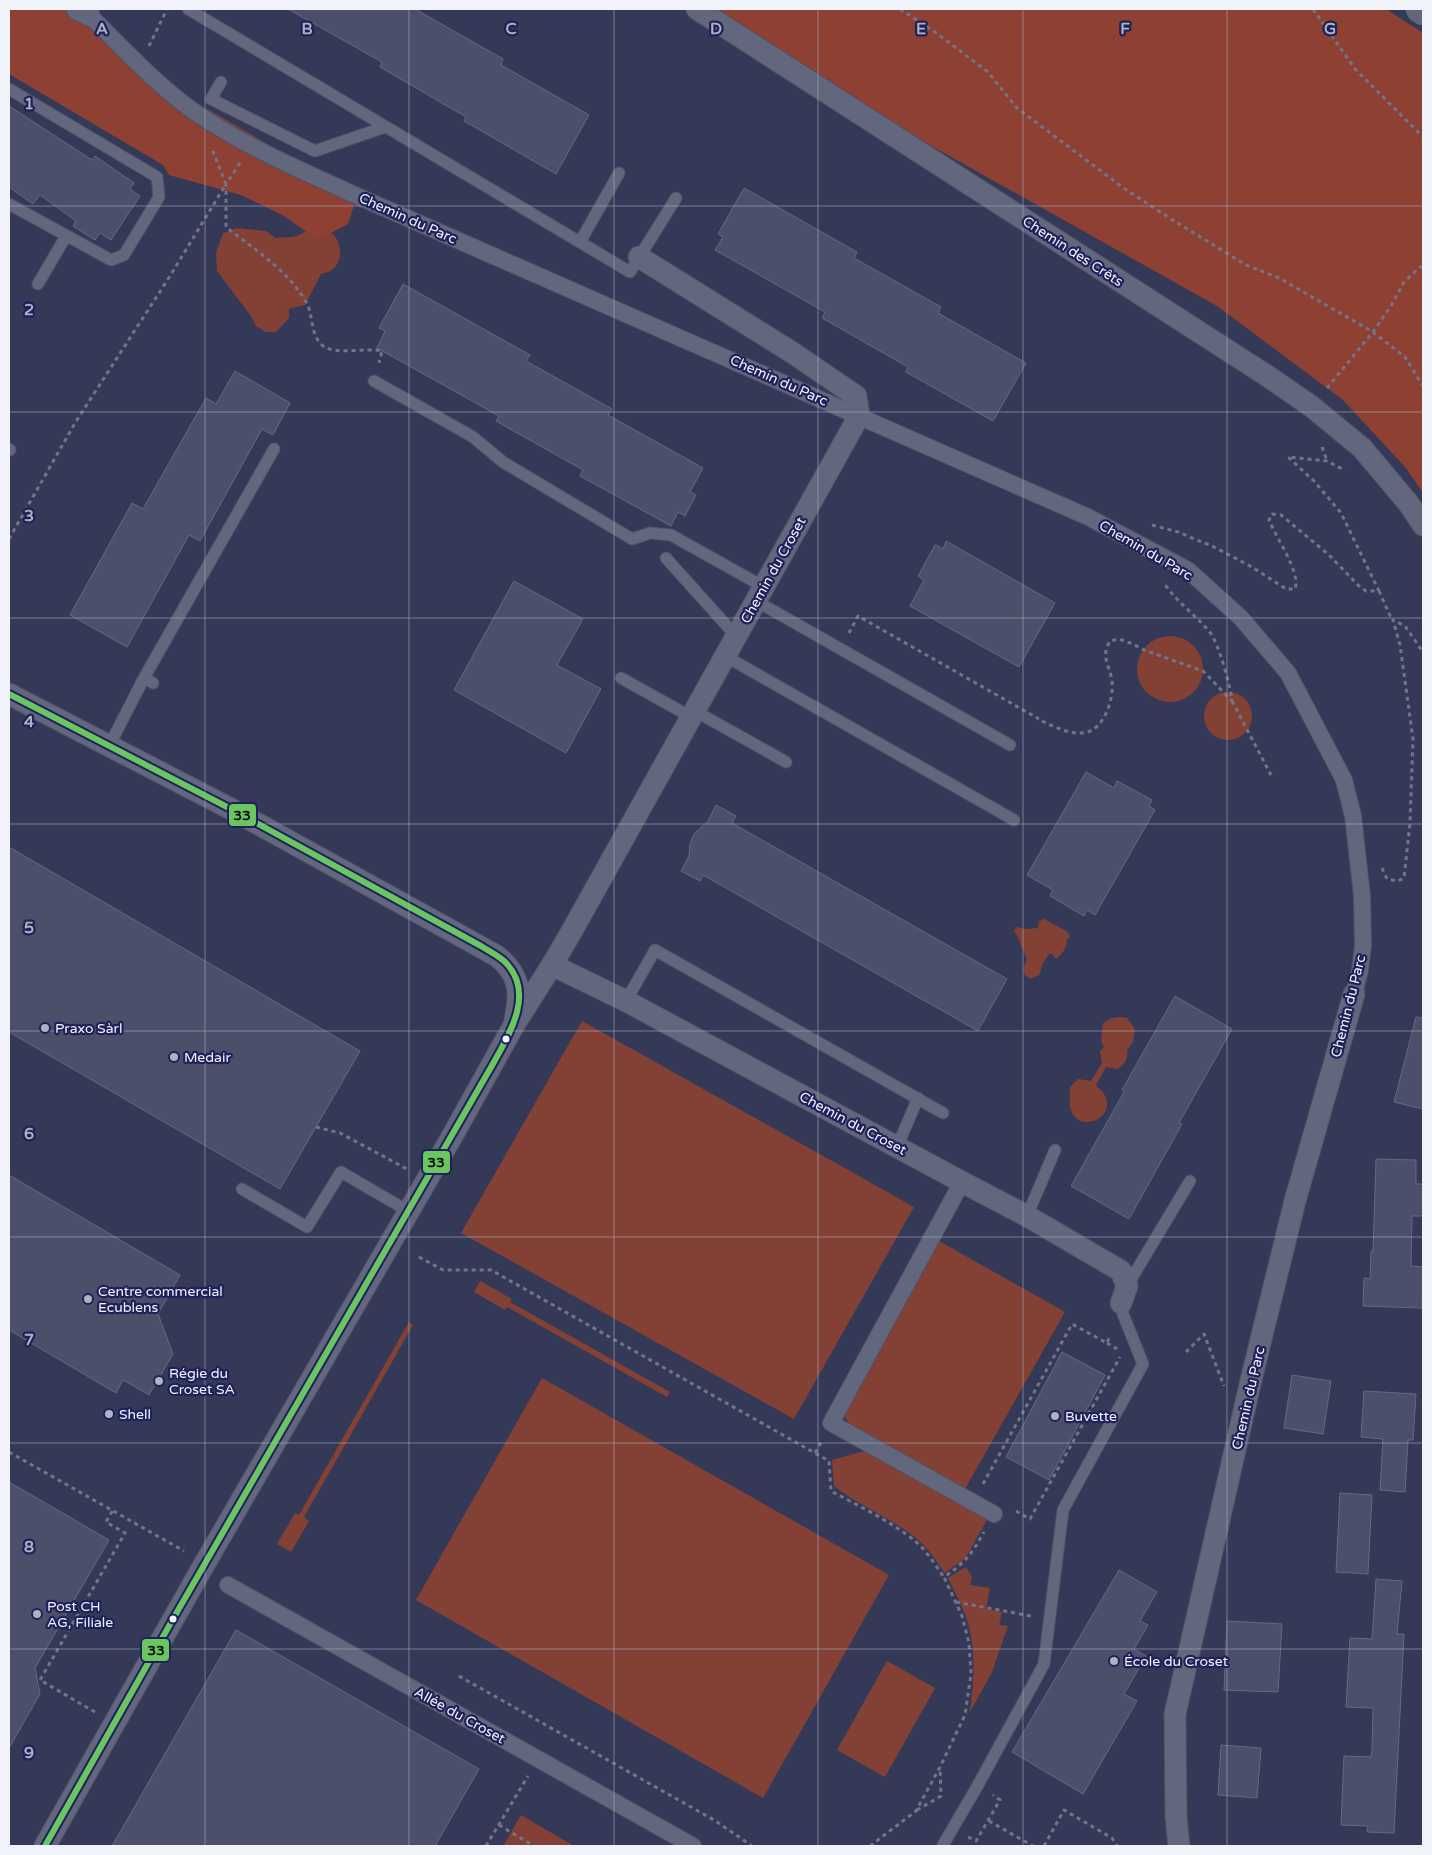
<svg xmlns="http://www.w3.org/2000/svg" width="1432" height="1855" font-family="'Varela Round',sans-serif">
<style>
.green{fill:#834136}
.forest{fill:#8e4033}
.building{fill:#4b4f6a;stroke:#646983}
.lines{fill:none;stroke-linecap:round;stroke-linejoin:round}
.service-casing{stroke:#4f5166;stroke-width:13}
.pedestrian-casing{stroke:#4f5166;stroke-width:18}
.minor-casing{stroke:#4f5166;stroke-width:23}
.tertiary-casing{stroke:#4f5166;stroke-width:29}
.path{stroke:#727589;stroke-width:3;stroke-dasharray:4 4;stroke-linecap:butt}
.service{stroke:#63677e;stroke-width:11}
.pedestrian{stroke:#63677e;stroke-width:16}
.minor{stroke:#63677e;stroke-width:21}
.tertiary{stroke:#63677e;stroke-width:28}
.bus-1-casing{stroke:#1d225b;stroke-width:10}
.bus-1{stroke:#6bc661;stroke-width:6}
.grid{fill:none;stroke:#afb2c1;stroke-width:1;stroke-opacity:0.55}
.poi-dot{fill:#afb2c1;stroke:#1d225b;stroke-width:2}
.bus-dot{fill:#f1f3fa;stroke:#1d225b;stroke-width:2}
.labels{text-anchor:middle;stroke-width:4.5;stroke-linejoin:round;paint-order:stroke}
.street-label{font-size:14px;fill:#f1f3fa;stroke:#1d225b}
.poi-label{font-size:14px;fill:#f1f3fa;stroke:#1d225b;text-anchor:start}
.grid-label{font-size:16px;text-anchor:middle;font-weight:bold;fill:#afb2c1;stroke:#1d225b;stroke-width:4.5;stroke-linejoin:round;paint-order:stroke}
.line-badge{stroke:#1d225b;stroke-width:2}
.pale-badge-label{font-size:14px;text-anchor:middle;font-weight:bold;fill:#111}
</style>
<rect width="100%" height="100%" fill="#353958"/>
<path class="green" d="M237,228L266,231L275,238C282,237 292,238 299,235C309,230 311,226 324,229C341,233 346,259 332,270C329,272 324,273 321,274L305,305L289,309V318L276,332H266L256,326L251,316L217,271L216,253L223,233Z
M1137 669a33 33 0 1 1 66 0a33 33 0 1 1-66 0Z
M1204 716a24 24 0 1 1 48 0a24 24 0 1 1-48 0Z
M1044,919L1068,932L1070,937L1067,939C1068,946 1062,955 1056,959L1052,954H1049L1043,963L1039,975L1030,979L1025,975L1023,969L1027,960L1017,935L1014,931L1016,927L1026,929L1038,928L1039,921Z
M1122,1017L1127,1018L1135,1029L1133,1042L1127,1050C1128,1060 1125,1064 1117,1069L1106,1067L1096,1085C1098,1088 1103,1091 1104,1094C1119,1118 1076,1137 1070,1106C1069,1102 1070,1092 1070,1087L1078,1079L1091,1081L1102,1063L1100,1051L1104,1047L1101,1041L1103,1023L1112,1018Z
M582,1021L914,1207L794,1419L461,1233Z
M939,1241L1065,1312L965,1489L849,1424L844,1415Z
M480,1281L512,1299L510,1302L670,1392L667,1397L507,1307L505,1310L474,1292Z
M409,1322L413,1325L304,1517L309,1521L291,1552L277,1544L295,1513L299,1515Z
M542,1378L889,1575L763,1798L416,1600Z
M868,1450L988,1518L966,1557L959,1564H957L945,1573C937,1562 929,1549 918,1540C893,1518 860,1507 834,1486L832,1460Z
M966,1567L972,1577L970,1585L990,1588L986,1609L1002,1612L999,1625L1008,1626L992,1672L970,1712C974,1679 977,1645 965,1614C960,1602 954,1590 948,1578Z
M887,1661L935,1688L885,1777L837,1750Z
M521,1815L574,1846H503Z"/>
<path class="forest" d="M9,9H77L154,78L357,196L348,224L318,240L284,216L241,195L169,175L163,165L9,74Z
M715,9H1386L1423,33V493L1406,468L1343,400L1217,306L869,111Z"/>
<path class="building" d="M288,9H415L503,59L501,65L589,115L556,174L464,121L466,117L380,67L382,62Z
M9,106L92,160L95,156L134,183L130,189L140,196L111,240L100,233L95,240L73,226L76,221L40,195L33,204L9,187Z
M744,188L857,252L854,258L941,307L938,313L1026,363L993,421L906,372L908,367L822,318L825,312L715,250L723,237L718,234Z
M403,284L530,355L526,361L612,409L608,415L703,468L690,492L696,495L685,516L678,512L671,526L580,476L583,470L496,421L499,416L377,348L385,331L379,328Z
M235,371L290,403L273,435L262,429L200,541L189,535L127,647L70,615L132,503L143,509L206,398L216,404Z
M946,541L1055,603L1019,667L910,606L924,580L918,576L935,545L943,549Z
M514,581L583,619L557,665L601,689L566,753L454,690Z
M1086,772L1114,788L1117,781L1152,800L1149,806L1155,810L1095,915L1087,910L1084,916L1050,896L1053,890L1027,875Z
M716,805L736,816L732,823L1007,979L978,1031L703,875L700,881L681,871L689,856L690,844L694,834L708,821Z
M9,847L360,1051L280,1189L9,1032Z
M1175,996L1232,1029L1179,1123L1182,1124L1129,1219L1071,1186L1124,1092L1122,1090Z
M1416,1017L1423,1018V1109L1394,1102Z
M1376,1159L1416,1160V1184H1423V1216H1412L1411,1266L1423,1267L1422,1308L1363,1306L1364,1278L1370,1279L1371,1251H1373Z
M9,1175L180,1275L158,1314L173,1354L149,1395L123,1380L116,1393L9,1330Z
M1062,1352L1105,1375L1049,1480L1006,1457Z
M1292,1375L1331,1381L1323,1434L1284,1428Z
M1364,1391L1416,1394L1413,1440H1408L1405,1492L1380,1490L1383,1439L1361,1437Z
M9,1482L109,1540L35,1668L40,1694L9,1748Z
M1340,1493L1372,1495L1368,1574L1336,1572Z
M1119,1570L1157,1592L1140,1621L1148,1625L1134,1649L1146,1656L1124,1694L1137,1701L1083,1794L1012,1752Z
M1376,1579L1402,1581L1397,1634H1404L1394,1833L1367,1832L1368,1826L1341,1825L1344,1756L1371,1757L1372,1750L1373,1708L1346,1707L1350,1638L1372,1639Z
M1227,1621L1282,1624L1278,1692L1224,1690Z
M236,1630L479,1769L435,1846H112Z
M1221,1745L1261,1748L1257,1798L1218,1795Z"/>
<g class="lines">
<defs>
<path id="service" d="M188,9L630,272L676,198
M221,82L211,99L315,151L385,127
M9,89L157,177L159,197L124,255L111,260L9,204
M580,242L619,173
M38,284L66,236
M374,381L473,437L503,462L632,539L650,533L671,535L764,587
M9,449L10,450
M666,558L736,636
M756,601L1010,745
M725,656L1014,820
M621,678L691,717
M153,683L144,678L274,449
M695,711L786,762
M109,746L144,678
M626,1001L655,950L943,1113
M897,1147L918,1098
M242,1189L307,1227L341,1172L408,1211
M1027,1216L1055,1150
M1127,1286L1190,1181
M943,1845L978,1785L1044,1664L1063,1510L1143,1364L1123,1314L1121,1303"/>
<path id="pedestrian" d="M89,15C124,49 158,87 199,115C248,148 303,171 357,196L1088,517L1188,570L1241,618L1288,673L1344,780L1353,816L1362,896L1363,946L1360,970L1354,994
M962,1182L831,1423L994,1514
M228,1585L693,1846"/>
<path id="minor" d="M77,9L89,15
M697,9L1266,375L1311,406L1362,448L1409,504L1423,525
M9,694L231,809L497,956C520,975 521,991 515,1020
M552,965L626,1001L962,1182L1027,1216L1121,1271L1127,1286L1121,1303
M45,1846L201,1570L450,1140L514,1025L552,965L573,929L859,416L856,396L793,353L639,257
M1179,1846L1176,1816L1175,1714L1251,1380L1295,1201L1354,994"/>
<path id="tertiary" d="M1420,9L1423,11"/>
</defs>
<use href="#service" class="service-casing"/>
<use href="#pedestrian" class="pedestrian-casing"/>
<use href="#minor" class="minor-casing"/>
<use href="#tertiary" class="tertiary-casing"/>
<path class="path" d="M900,9L935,32L988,72L1017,108L1125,189L1171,219L1246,265L1279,278L1373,332L1405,357L1423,386
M1313,9L1355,69L1423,137
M149,46L167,9
M240,163L226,184V227C254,249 286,269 305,300C314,313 309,333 322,345C334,356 365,347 382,351L379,363
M1327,388L1373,332L1391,306L1404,282L1419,268L1423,266
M1322,447L1327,461
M1152,525L1178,532L1214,547L1252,567L1286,589H1295C1301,572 1276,538 1269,520L1272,514L1281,515L1328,554L1359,586L1366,591H1379L1341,513L1314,481L1288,457L1327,461L1340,468L1345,465
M9,539L75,423L170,276L226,184L212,149
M1379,591L1392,620
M849,633L858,616L1039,719
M1232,701L1271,775
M1042,721C1055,727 1068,734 1082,733C1104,732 1114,699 1112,681C1110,665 1100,658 1110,641L1119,639L1133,644L1144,650L1203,671L1232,701C1230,685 1219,643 1209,631C1194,614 1176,601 1163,582
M1382,868L1387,879L1398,881L1404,878L1410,823L1413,739L1400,645L1393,620L1405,626L1423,652
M316,1127L340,1133L407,1169
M419,1257L443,1270H491L829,1461L831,1491C857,1505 892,1522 915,1541C927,1551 935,1565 944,1577
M1107,1343L1117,1349
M1186,1352L1204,1334L1224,1386
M9,1452L184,1551
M815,1453L822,1441
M983,1484L1072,1324L1107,1343L1110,1336
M1016,1511L1030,1519L1120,1357
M956,1602L1031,1616
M459,1676L714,1820L752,1846
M95,1712L40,1680L125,1533L106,1522L113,1510
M917,1810L941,1796L940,1767
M989,1821L1033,1846
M499,1825L534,1846
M968,1837L976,1841L1000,1800L993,1795
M486,1846L528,1776
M870,1846L916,1811L940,1767L965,1715L971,1674L969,1643L962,1616L944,1577C966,1562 971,1555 984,1532
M1044,1846L1064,1810L1112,1838L1117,1846"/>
<use href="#service" class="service"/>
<use href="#pedestrian" class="pedestrian"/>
<use href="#minor" class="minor"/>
<use href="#tertiary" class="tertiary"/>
<defs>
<path id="bus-1" d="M9,694L231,809L481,946C490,952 500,956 507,964C534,994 510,1033 494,1062L173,1619L45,1846"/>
</defs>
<use href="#bus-1" class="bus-1-casing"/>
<use href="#bus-1" class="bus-1"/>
</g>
<path class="grid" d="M205,9V1846M409,9V1846M614,9V1846M818,9V1846M1023,9V1846M1227,9V1846M9,206H1423M9,412H1423M9,618H1423M9,824H1423M9,1031H1423M9,1237H1423M9,1443H1423M9,1649H1423"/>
<g class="poi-dot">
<circle cx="45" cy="1028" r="5"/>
<circle cx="174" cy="1057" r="5"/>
<circle cx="88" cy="1299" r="5"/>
<circle cx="159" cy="1381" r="5"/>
<circle cx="109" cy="1414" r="5"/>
<circle cx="1055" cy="1416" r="5"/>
<circle cx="37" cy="1614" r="5"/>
<circle cx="1114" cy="1661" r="5"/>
</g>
<g class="bus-dot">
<circle cx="506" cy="1039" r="4.5"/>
<circle cx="173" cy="1619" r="4.5"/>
</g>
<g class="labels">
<g class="street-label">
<text transform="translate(408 218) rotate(24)" y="5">Chemin du Parc</text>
<text transform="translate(1073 251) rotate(33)" y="5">Chemin des Crêts</text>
<text transform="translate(779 380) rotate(24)" y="5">Chemin du Parc</text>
<text transform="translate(1146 550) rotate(30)" y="5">Chemin du Parc</text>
<text transform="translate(773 570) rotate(-61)" y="5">Chemin du Croset</text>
<text transform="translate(1348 1006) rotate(-76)" y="5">Chemin du Parc</text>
<text transform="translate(853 1123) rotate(28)" y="5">Chemin du Croset</text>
<text transform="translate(1248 1398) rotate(-77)" y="5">Chemin du Parc</text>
<text transform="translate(460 1715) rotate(29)" y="5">Allée du Croset</text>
</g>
<g class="poi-label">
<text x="55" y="1033">Praxo Sàrl</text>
<text x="184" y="1062">Medair</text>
<text x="98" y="1296">Centre commercial<tspan x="98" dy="16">Ecublens</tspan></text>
<text x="169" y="1378">Régie du<tspan x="169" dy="16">Croset SA</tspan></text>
<text x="119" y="1419">Shell</text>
<text x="1065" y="1421">Buvette</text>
<text x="47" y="1611">Post CH<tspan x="47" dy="16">AG, Filiale</tspan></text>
<text x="1124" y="1666">École du Croset</text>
</g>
</g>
<g class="grid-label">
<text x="102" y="34">A</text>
<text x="307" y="34">B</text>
<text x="511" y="34">C</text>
<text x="716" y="34">D</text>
<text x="921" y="34">E</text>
<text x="1125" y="34">F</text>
<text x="1330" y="34">G</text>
<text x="29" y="109">1</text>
<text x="29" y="315">2</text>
<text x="29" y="521">3</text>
<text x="29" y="727">4</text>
<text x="29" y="933">5</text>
<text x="29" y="1139">6</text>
<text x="29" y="1345">7</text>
<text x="29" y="1552">8</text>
<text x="29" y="1758">9</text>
</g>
<g class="line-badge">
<rect x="228" y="803" width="29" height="24" rx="5" fill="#6bc661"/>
<rect x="422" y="1150" width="29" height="24" rx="5" fill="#6bc661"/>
<rect x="141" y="1638" width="29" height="24" rx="5" fill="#6bc661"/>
</g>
<g class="pale-badge-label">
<text x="242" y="820">33</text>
<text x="436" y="1167">33</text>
<text x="156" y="1655">33</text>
</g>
<rect width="1432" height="1855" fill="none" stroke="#f1f3fa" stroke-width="20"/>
</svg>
